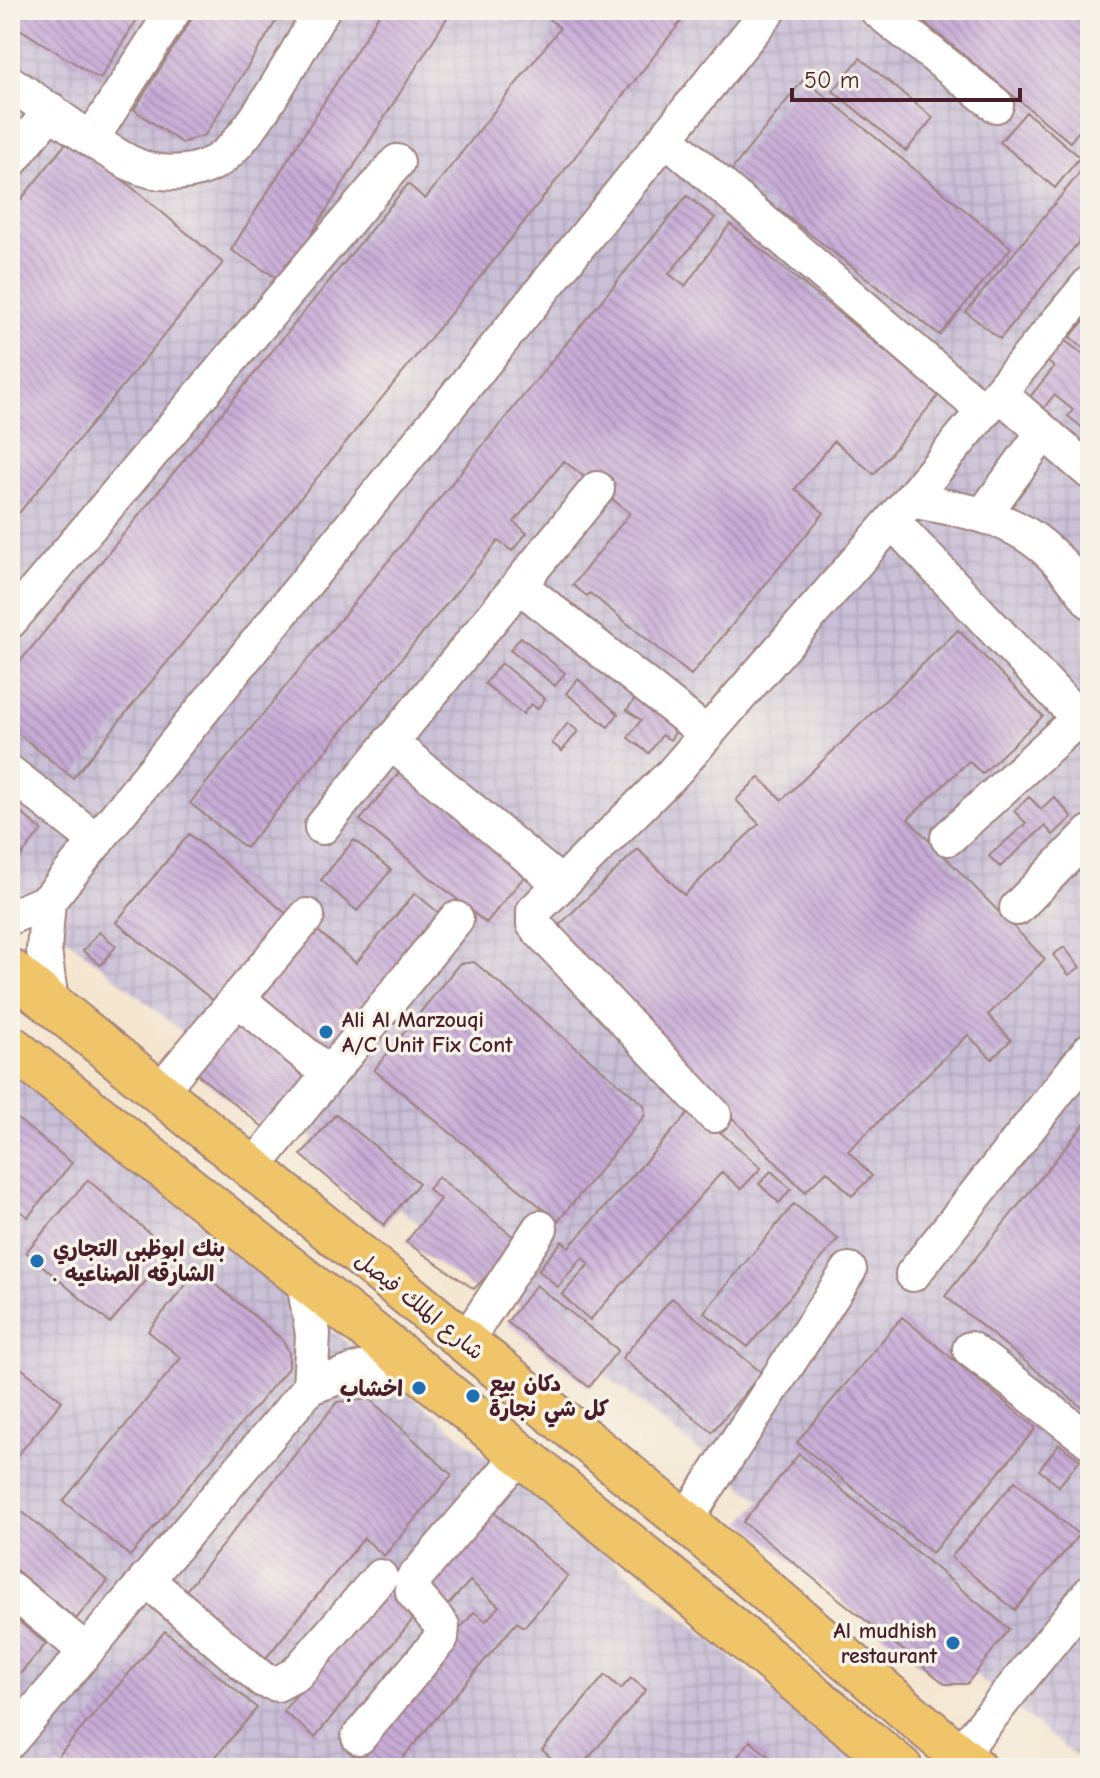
<svg xmlns="http://www.w3.org/2000/svg" width="1100" height="1778" font-family="'Comic Neue','Playpen Sans Arabic',sans-serif">
<style>
.industrial{fill:url(#industrial-grid)}
.building{fill:url(#building-back-hatch)}
.lines{fill:none;stroke-linecap:round;stroke-linejoin:round}
.minor-casing{stroke:#9f827d;stroke-width:38}
.major-casing{stroke:#9f827d;stroke-width:46}
.minor{stroke:#fff;stroke-width:34}
.major{stroke:#f0c469;stroke-width:42}
.poi-dot{fill:#1f6fb2;stroke:#f7f3e8;stroke-width:3}
.labels{text-anchor:middle;stroke-width:7;stroke-linejoin:round;paint-order:stroke}
.poi-label{font-size:22px;font-weight:bold;fill:#4a1f2b;stroke:#f7f3e8;text-anchor:start}
.street-label{font-size:22px;fill:#4a1f2b;stroke:#f7f3e8}
</style>
<defs>
<pattern id="industrial-grid" width="8" height="8" patternUnits="userSpaceOnUse" patternTransform="scale(2)"><rect width="8" height="8" fill="#c9bfd7"/><path d="M0 4h8M4 0v8" fill="none" stroke="#aea4b9"/></pattern>
<pattern id="building-back-hatch" width="6" height="6" patternUnits="userSpaceOnUse" patternTransform="scale(2)"><rect width="6" height="6" fill="#c7acd7"/><path d="M-1 5l2 2M0 0l6 6M5-1l2 2" fill="none" stroke="#a48baf"/></pattern>
</defs>
<rect width="100%" height="100%" fill="#f7f3e8"/>
<filter id="ink" filterUnits="userSpaceOnUse"><feTurbulence type="fractalNoise" baseFrequency=".0125" numOctaves="2"/><feDisplacementMap in="SourceGraphic" scale="16" xChannelSelector="R" yChannelSelector="G"/><feConvolveMatrix kernelMatrix="1 2 1 2 8 2 1 2 1" color-interpolation-filters="sRGB"/></filter>
<filter id="wash" filterUnits="userSpaceOnUse"><feTurbulence type="fractalNoise" baseFrequency=".006" numOctaves="4" result="noise"/><feDisplacementMap in="SourceGraphic" scale="32" xChannelSelector="R" yChannelSelector="G"/><feGaussianBlur stdDeviation="1.8" result="paint"/><feColorMatrix in="noise" values="0 0 0 0 0 0 0 0 0 0 0 0 0 0 0 0 0 1.4 0 .05"/><feComposite in="paint" operator="in"/></filter>
<g filter="url(#wash)">
<rect width="100%" height="100%" fill="#f4e5cf"/>
<path class="industrial" d="M10,10H1090V1768L10,892Z
M10,1067L866,1768H10Z"/>
<g id="blocks">
<path class="building" d="M10,10H143L100,79L10,23Z
M197,10H283L205,135L182,143L134,110Z
M382,10H452L282,281L231,250Z
M538,10H690L498,255L73,778L10,727V674L408,184L425,199L560,28Z
M909,10H1090V117L1070,142Z
M860,58L933,118L906,151L833,91Z
M804,79L1011,248L940,335L730,172Z
M1026,112L1080,157L1055,188L1000,142Z
M71,137L223,263L10,524V213Z
M1090,160V228L1000,339L966,312Z
M687,196L715,218L669,274L685,286L730,224L939,395L874,474L834,441L795,489L824,513L691,675L590,593L587,596L573,585L630,513L564,461L514,522L527,533L512,551L498,541L246,848L190,803Z
M1090,314V354L1070,337Z
M1063,339L1090,360L1087,392L1090,395V434L1068,416L1073,410L1054,395L1043,409L1029,398L1054,367L1046,360Z
M958,630L1043,716L982,774L969,761L908,819L1045,959L988,1015L1011,1040L992,1059L968,1035L848,1151L872,1176L852,1196L827,1171L805,1192L551,933L638,849L684,895L759,824L736,800L759,777L782,800Z
M521,637L565,673L555,686L510,650Z
M501,663L545,699L537,709L531,704L523,714L485,684Z
M578,679L618,714L608,727L566,693Z
M637,696L679,726L670,740L662,735L649,753L628,738L641,720L627,710Z
M568,723L578,731L562,751L552,743Z
M403,768L529,871L486,923L360,820Z
M1029,797L1041,809L1054,797L1072,817L1053,835L1045,826L1000,867L989,856L1026,823L1014,811Z
M10,804L42,830L10,870Z
M189,834L288,915L215,1002L116,922Z
M354,840L391,870L357,911L321,880Z
M415,893L446,919L325,1061L246,995L307,922L356,963Z
M99,932L116,946L101,965L83,951Z
M1064,947L1080,967L1069,975L1053,955Z
M474,962L644,1105L645,1115L558,1221L374,1070L459,964Z
M242,1008L323,1073L273,1135L192,1070Z
M693,1108L761,1168L741,1189L722,1172L590,1320L562,1295L589,1264L582,1258L558,1287L538,1270L562,1241L569,1247Z
M10,1113L72,1163L28,1217L10,1203Z
M336,1114L419,1183L384,1225L301,1155Z
M1090,1117V1414L945,1296Z
M771,1171L791,1189L779,1203L759,1184Z
M438,1177L519,1241L474,1289L406,1242L440,1199L428,1189Z
M88,1180L171,1252L110,1323L26,1252Z
M794,1204L838,1239L748,1347L704,1312Z
M198,1270L283,1340L289,1353V1367L130,1556L63,1501L181,1358L148,1331Z
M536,1285L618,1350L589,1387L507,1322Z
M672,1298L762,1373L712,1432L622,1358Z
M902,1317L1036,1428L932,1553L797,1442Z
M10,1359L62,1401L10,1465Z
M370,1399L452,1475L384,1556L364,1538L266,1658L184,1593L337,1402Z
M1059,1444L1080,1460L1059,1486L1039,1470Z
M799,1454L1009,1629L967,1684H945L743,1522Z
M1015,1481L1079,1535L1015,1610L951,1557Z
M10,1502L108,1581L76,1619L10,1565Z
M482,1502L568,1576L524,1627L517,1622L394,1768H354L347,1762L474,1612L486,1621L499,1606L470,1581L445,1608L424,1590Z
M388,1585L420,1611L315,1737L283,1711Z
M10,1614L46,1644L19,1675L10,1667Z
M165,1631L257,1708L206,1768H48Z
M605,1675L621,1689L631,1678L646,1690L580,1768H563L542,1750Z
M750,1741L771,1758L763,1768H745L735,1760Z"/>
</g>
</g>
<g filter="url(#ink)">
<use href="#blocks" fill-opacity="0" stroke="#9f827d" stroke-width="2"/>
<g class="lines">
<defs>
<path id="minor" d="M877,10L996,105
M10,83C49,109 87,140 128,162C155,176 190,177 217,161C251,141 299,47 322,10
M92,138L174,10
M666,138L984,411
M10,162L51,110
M999,393L1090,472
M910,500C1000,516 1036,523 1090,601
M984,514L1044,432
M892,521L1090,730
M519,585L707,734
M10,621L397,162
M390,742L561,884
M10,773L97,841
M322,827L597,489
M948,838L1090,708
M48,901L44,950L51,1003
M1017,908L1090,833
M10,917L48,901L769,10
M237,998L329,1074
M158,1093L307,916
M714,1115L538,929L534,924V911L673,773L910,500L1090,283
M252,1169L456,919
M913,1274L1090,1050
M304,1282L313,1334L310,1387
M465,1342L540,1228
M970,1349L1090,1441
M685,1521L849,1270
M146,1579L263,1680L277,1684L296,1674L380,1577
M10,1589L86,1651
M359,1737L441,1638L442,1626L413,1592L412,1581L521,1454
M10,1741L310,1387L361,1369L416,1368
M959,1755L1090,1593"/>
<path id="major" d="M10,970L685,1521L974,1768
M10,1046L416,1368L901,1768"/>
</defs>
<use href="#minor" class="minor-casing"/>
<use href="#major" class="major-casing"/>
<use href="#minor" class="minor"/>
<use href="#major" class="major"/>
</g>
</g>
<g class="poi-dot">
<circle cx="326" cy="1032" r="8"/>
<circle cx="37" cy="1261" r="8"/>
<circle cx="419" cy="1388" r="8"/>
<circle cx="473" cy="1396" r="8"/>
<circle cx="953" cy="1643" r="8"/>
</g>
<g class="labels">
<g class="poi-label">
<text x="342" y="1027">Ali Al Marzouqi<tspan x="342" dy="25">A/C Unit Fix Cont</tspan></text>
<text x="53" y="1256">بنك ابوظبي التجاري<tspan x="53" dy="25">. الشارقه الصناعيه</tspan></text>
<text x="489" y="1391">دكان بيع<tspan x="489" dy="25">كل شي نجارة</tspan></text>
<text x="403" y="1396" text-anchor="end">اخشاب</text>
<text x="937" y="1638" text-anchor="end">Al mudhish<tspan x="937" dy="25">restaurant</tspan></text>
</g>
<g class="street-label">
<text transform="translate(420 1305) rotate(39)" y="8">شارع الملك فيصل</text>
</g>
</g>
<rect width="1100" height="1778" fill="none" stroke="#f7f3e8" stroke-width="40"/>
<path d="M792 88v12h228v-12" fill="none" stroke="#4a1f2b" stroke-width="4"/>
<text x="804" y="88" font-size="24" fill="#4a1f2b" stroke="#f7f3e8" stroke-width="6" paint-order="stroke">50 m</text>
</svg>
